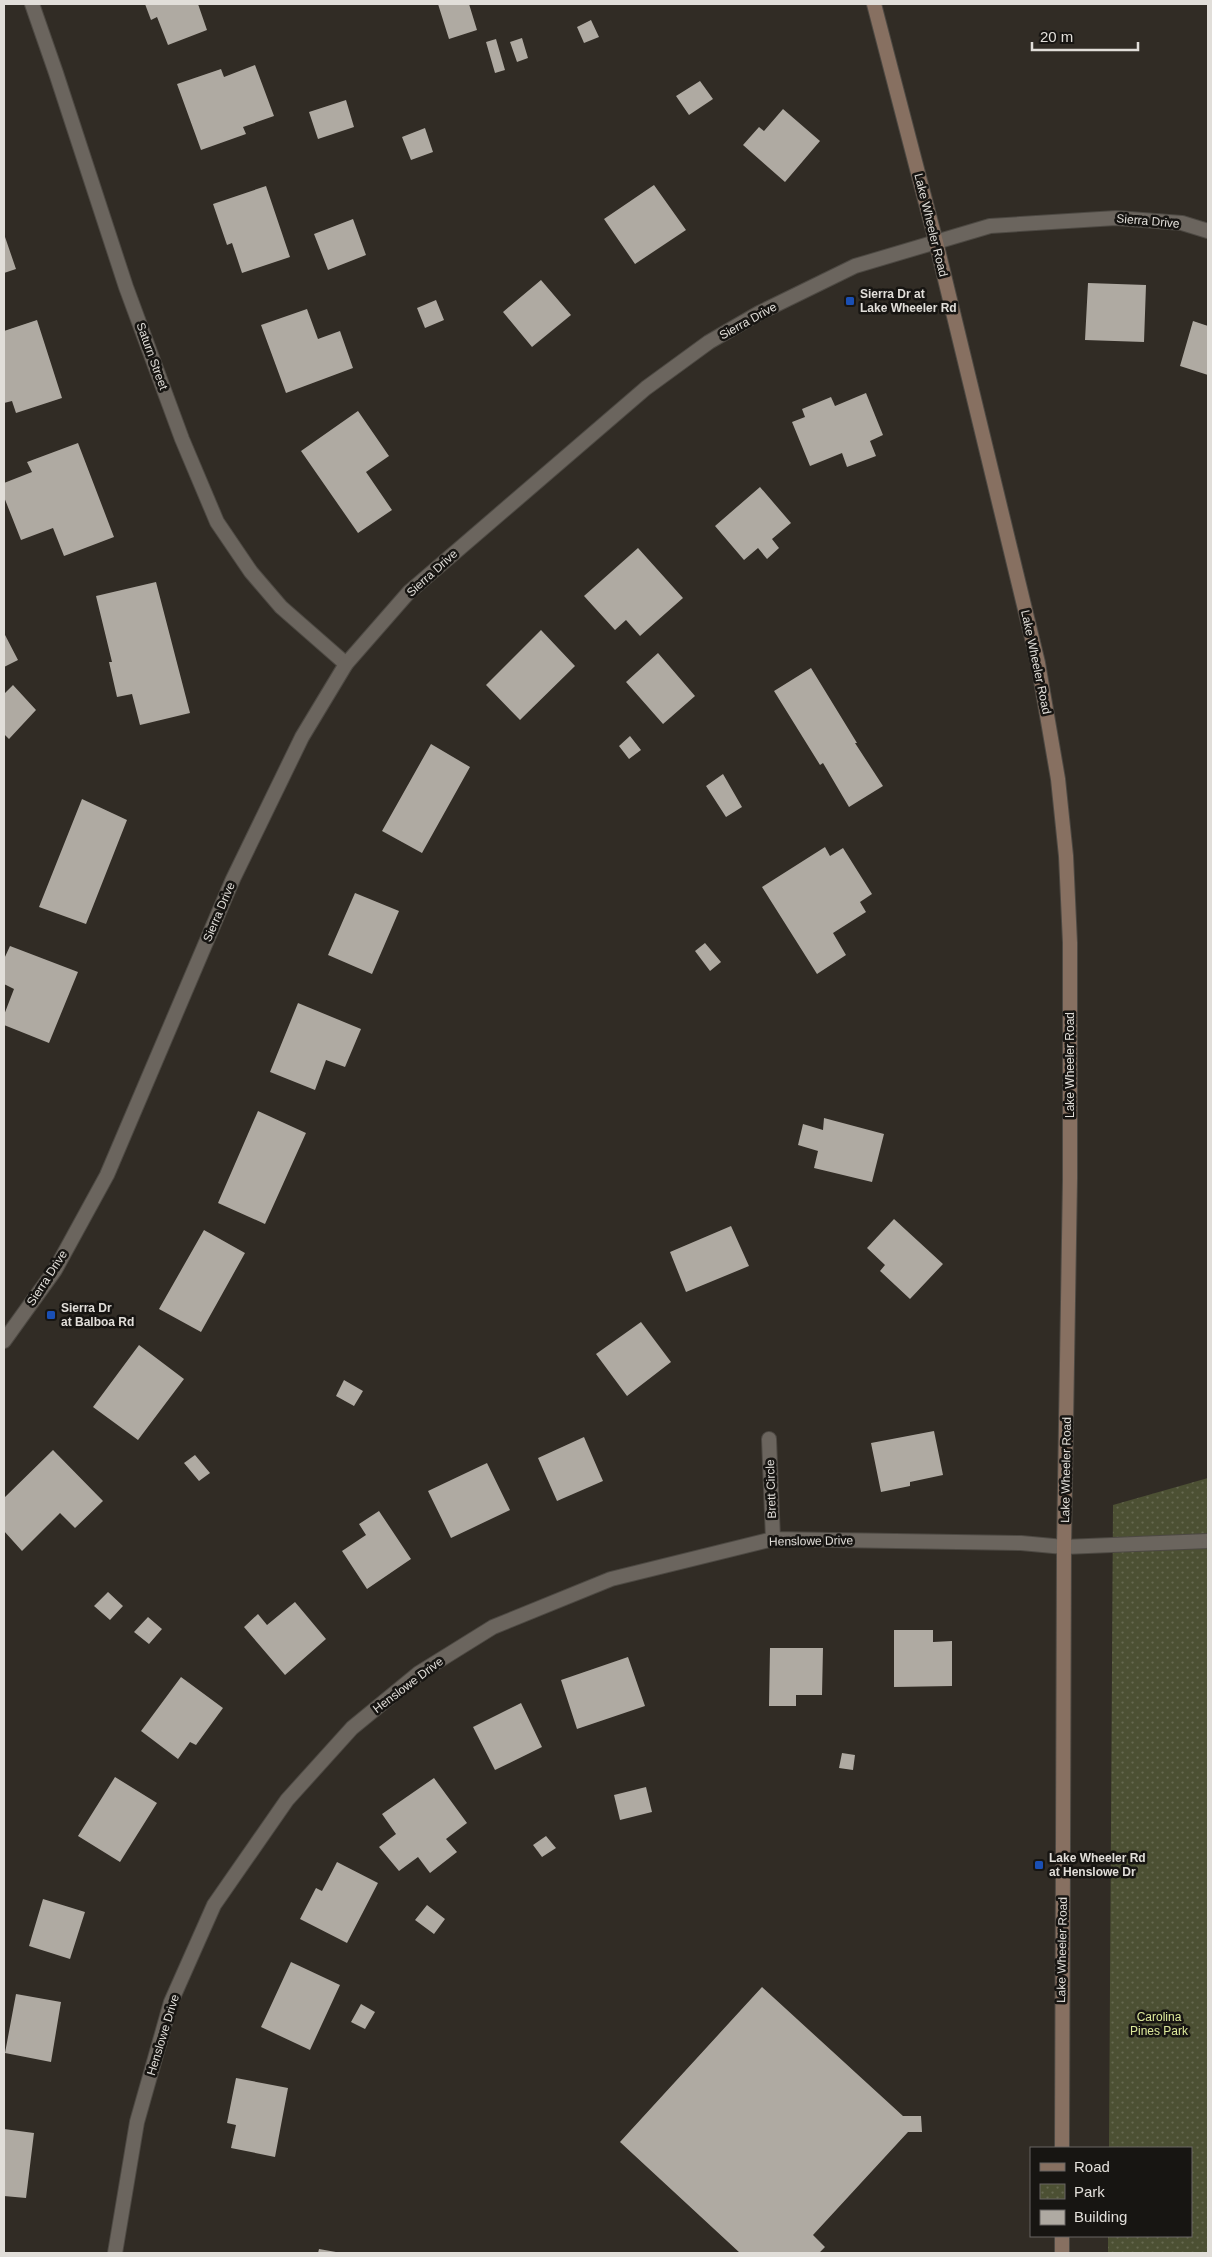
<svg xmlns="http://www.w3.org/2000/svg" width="1212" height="2257" font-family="Helvetica,sans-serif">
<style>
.park{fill:url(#park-dots)}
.building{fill:#afaaa2}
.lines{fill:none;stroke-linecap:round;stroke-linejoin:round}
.service-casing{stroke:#4d4943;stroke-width:16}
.minor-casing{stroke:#4d4943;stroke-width:16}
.tertiary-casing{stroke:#4d4943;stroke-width:16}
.secondary-casing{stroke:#4d4943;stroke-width:16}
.service{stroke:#6b655e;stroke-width:14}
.minor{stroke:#6b655e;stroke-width:14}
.tertiary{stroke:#6b655e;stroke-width:14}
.secondary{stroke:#877061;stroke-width:14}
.transit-dot{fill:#1a4fb4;stroke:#171512;stroke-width:2}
.labels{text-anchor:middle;stroke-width:5;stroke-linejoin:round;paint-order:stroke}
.street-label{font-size:12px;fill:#e1ded9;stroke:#171512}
.poi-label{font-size:12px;font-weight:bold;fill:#e1ded9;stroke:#171512;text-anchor:start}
.park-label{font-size:12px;fill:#dde99b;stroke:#171512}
</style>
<defs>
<pattern id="park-dots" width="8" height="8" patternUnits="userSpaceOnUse" patternTransform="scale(1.25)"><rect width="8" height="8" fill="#4c5033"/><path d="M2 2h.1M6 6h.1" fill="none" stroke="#666950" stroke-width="1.8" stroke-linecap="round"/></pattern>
</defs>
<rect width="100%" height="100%" fill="#312c25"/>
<path class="park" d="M1208,1478V2253H1108V2236H1191V2148H1109L1113,1505Z"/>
<path class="building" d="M145,4H198L207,30L168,45L157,17L151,20Z
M438,4H469L477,30L449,39Z
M591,20L599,37L584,43L577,27Z
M522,38L528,58L517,62L510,42Z
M496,39L505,70L495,73L486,42Z
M255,65L274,116L243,127L246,134L201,150L177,84L221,69L224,77Z
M700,81L713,99L689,115L676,96Z
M346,100L354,127L318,139L309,112Z
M783,109L820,141L785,182L743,145L759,127L764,131Z
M425,128L433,152L411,160L402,137Z
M654,185L686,230L635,264L604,219Z
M266,186L290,257L242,273L232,243L227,245L213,204Z
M353,219L366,255L328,270L314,234Z
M4,234L16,269L4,273Z
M541,280L571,315L532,347L503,312Z
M1088,283L1146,285L1144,342L1085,340Z
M436,300L444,320L425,328L417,308Z
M307,309L318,339L340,331L353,368L286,393L261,325Z
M37,320L62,398L16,413L12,401L4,403V331Z
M1193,321L1208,326V375L1180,366Z
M866,393L883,435L870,441L876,456L847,467L842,453L810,466L792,422L805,417L802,409L831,397L835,406Z
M358,411L389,456L366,472L392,510L358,533L301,451Z
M78,443L114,537L64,556L53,528L21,540L4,497V483L32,472L27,462Z
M760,487L791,523L772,539L779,548L767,559L758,548L744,560L715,526Z
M638,548L683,598L640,636L626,620L615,630L584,596Z
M156,582L190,713L140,725L132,694L117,697L109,662H112L96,596Z
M541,630L575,666L520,720L486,685Z
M4,633L18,660L4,667Z
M658,653L695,696L663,724L626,682Z
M811,668L857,743H855L883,786L849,807L823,763L820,765L774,691Z
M13,685L36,710L9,739L4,734V694Z
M630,736L641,750L629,759L619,746Z
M431,744L470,767L422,853L382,831Z
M723,774L742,807L726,817L706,786Z
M82,799L127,820L86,924L39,907Z
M825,847L830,856L843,848L872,894L860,902L866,912L833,933L846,955L817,974L762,887Z
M355,893L399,911L372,974L328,955Z
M705,943L721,962L710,971L695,951Z
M10,946L78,972L49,1043L4,1025V1015L14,989L4,984V959Z
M298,1003L361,1029L345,1067L326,1060L315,1090L270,1072Z
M258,1111L306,1133L265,1224L218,1203Z
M824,1118L884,1134L872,1182L814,1168L818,1151L798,1145L803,1124L823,1130Z
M894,1219L943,1264L910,1299L880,1271L885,1265L867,1248Z
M731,1226L749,1266L686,1292L670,1252Z
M204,1230L245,1253L201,1332L159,1309Z
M641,1322L671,1362L627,1396L596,1354Z
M139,1345L184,1379L138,1440L93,1407Z
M344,1380L363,1391L354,1406L336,1396Z
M934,1431L943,1475L910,1482V1486L881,1492L871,1443Z
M584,1437L603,1481L557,1501L538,1458Z
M53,1450L103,1501L75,1528L60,1513L22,1551L4,1531V1498Z
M195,1455L210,1473L199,1481L184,1463Z
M487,1463L510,1510L451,1538L428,1491Z
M379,1511L411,1559L367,1589L342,1551L366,1535L359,1524Z
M108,1592L123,1606L110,1620L94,1606Z
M295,1602L326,1639L285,1675L244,1627L258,1614L267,1625Z
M148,1617L162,1629L149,1644L134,1632Z
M894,1630H933V1642L952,1641V1686L894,1687Z
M770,1648H823L822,1695H796V1706H769Z
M628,1657L645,1706L577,1729L561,1680Z
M181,1677L223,1708L196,1745L190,1742L178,1759L141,1731Z
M521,1703L542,1747L495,1770L473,1727Z
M842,1753L855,1755L853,1770L839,1768Z
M115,1777L157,1803L120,1862L78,1836Z
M434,1778L467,1823L446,1839L457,1852L430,1873L418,1857L399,1871L379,1847L396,1834L382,1814Z
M646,1787L652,1812L620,1820L614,1795Z
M546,1836L556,1848L542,1857L533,1845Z
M337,1862L378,1883L347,1943L300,1919L316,1888L322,1891Z
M43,1899L85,1912L70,1959L29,1946Z
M427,1905L445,1919L434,1934L415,1920Z
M291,1962L340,1985L310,2050L261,2027Z
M762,1987L903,2116H921L922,2132H908L813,2235L825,2247L819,2253H740L620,2142Z
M16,1994L61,2002L51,2062L5,2053Z
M361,2004L375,2012L365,2029L351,2022Z
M236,2078L288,2088L275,2157L231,2148L236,2125L227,2123Z
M4,2129L34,2133L26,2198L4,2196Z
M319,2249L336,2252V2253H318Z"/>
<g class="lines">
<defs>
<path id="service" d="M1064,1547L1208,1541"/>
<path id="minor" d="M32,4L56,73L126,287L182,439L217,522L251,572L281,607L346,664
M936,242L990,226L1116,218L1182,223L1208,231
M769,1439L773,1539
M115,2253L137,2122L171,2002L214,1905L287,1800L352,1728L419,1673L493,1627L611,1579L773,1539L1021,1543L1064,1547"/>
<path id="tertiary" d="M4,1341L55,1270L107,1175L233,879L302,737L346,664L409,592L646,388L709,342L759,313L855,266L936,242"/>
<path id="secondary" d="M874,4L936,242L1038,663L1058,779L1066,856L1070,943V1179L1064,1547L1062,2148
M1062,2236V2253"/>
</defs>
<use href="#service" class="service-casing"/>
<use href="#minor" class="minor-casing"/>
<use href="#tertiary" class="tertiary-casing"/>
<use href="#secondary" class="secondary-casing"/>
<use href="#service" class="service"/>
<use href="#minor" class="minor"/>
<use href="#tertiary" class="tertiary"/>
<use href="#secondary" class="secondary"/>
</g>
<g class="transit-dot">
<rect x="845" y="296" width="10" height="10" rx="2.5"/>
<rect x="46" y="1310" width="10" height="10" rx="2.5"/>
<rect x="1034" y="1860" width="10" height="10" rx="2.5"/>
</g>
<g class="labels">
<g class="street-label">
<text transform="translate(1148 221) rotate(5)" y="4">Sierra Drive</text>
<text transform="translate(931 225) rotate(76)" y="4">Lake Wheeler Road</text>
<text transform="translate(748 321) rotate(-29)" y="4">Sierra Drive</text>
<text transform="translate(152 356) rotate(70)" y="4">Saturn Street</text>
<text transform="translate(432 573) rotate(-42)" y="4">Sierra Drive</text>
<text transform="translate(1036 662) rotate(78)" y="4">Lake Wheeler Road</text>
<text transform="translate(219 912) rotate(-67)" y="4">Sierra Drive</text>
<text transform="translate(1070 1065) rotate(-90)" y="4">Lake Wheeler Road</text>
<text transform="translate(47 1278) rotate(-57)" y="4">Sierra Drive</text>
<text transform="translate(1066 1470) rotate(-89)" y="4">Lake Wheeler Road</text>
<text transform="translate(771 1489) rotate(-92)" y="4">Brett Circle</text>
<text transform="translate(811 1541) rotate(-1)" y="4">Henslowe Drive</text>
<text transform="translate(408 1685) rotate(-37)" y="4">Henslowe Drive</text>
<text transform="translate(1062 1950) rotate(-89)" y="4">Lake Wheeler Road</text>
<text transform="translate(163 2035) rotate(-73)" y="4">Henslowe Drive</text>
</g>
<g class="poi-label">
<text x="860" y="298">Sierra Dr at<tspan x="860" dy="14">Lake Wheeler Rd</tspan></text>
<text x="61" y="1312">Sierra Dr<tspan x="61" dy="14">at Balboa Rd</tspan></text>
<text x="1049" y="1862">Lake Wheeler Rd<tspan x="1049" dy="14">at Henslowe Dr</tspan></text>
</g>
<g class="park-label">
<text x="1159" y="2021">Carolina<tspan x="1159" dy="14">Pines Park</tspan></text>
</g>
</g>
<rect width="1212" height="2257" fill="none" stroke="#e1ded9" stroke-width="10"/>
<rect x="1030" y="2147" width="162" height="90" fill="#171512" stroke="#686562"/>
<rect x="1040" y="2163" width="25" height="8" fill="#877061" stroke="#686562"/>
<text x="1074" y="2172" font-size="15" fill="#e1ded9">Road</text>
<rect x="1040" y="2184" width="25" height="15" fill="url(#park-dots)" stroke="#686562"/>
<text x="1074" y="2197" font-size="15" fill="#e1ded9">Park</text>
<rect x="1040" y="2210" width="25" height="15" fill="#afaaa2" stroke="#686562"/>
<text x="1074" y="2222" font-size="15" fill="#e1ded9">Building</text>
<path d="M1032 42v8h106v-8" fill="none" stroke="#e1ded9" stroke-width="2.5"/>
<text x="1040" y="42" font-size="15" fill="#e1ded9" stroke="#171512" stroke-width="4" paint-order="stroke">20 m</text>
</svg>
